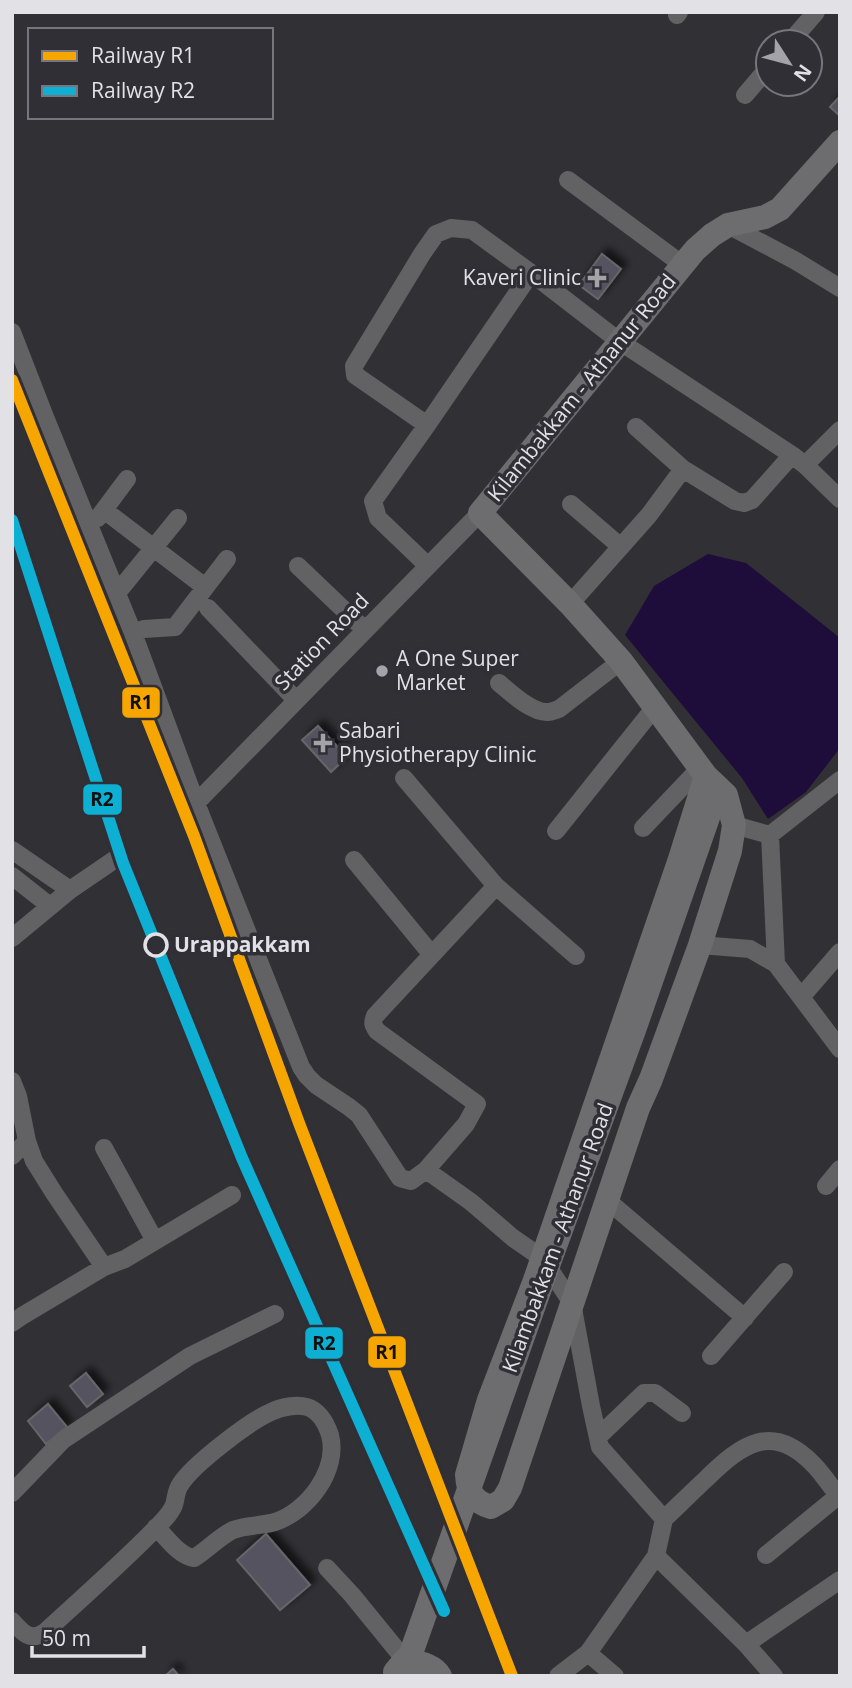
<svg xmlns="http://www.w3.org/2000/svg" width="852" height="1688" font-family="'Open Sans',sans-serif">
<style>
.water{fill:#1e0c3b}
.building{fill:#55525f;stroke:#666669;stroke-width:2;filter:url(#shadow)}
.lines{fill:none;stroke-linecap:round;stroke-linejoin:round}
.street{stroke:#626164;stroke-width:18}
.secondary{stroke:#6d6d6f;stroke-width:24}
.rail{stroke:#6d6d6f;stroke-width:4.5;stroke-dasharray:12 12;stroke-linecap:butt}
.secondary-bridge{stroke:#6d6d6f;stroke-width:24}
.rail-1-casing{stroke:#302f36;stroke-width:18}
.rail-2-casing{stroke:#302f36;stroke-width:18}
.rail-1{stroke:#f7a600;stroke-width:12}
.rail-2{stroke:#0dafd3;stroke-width:12}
.poi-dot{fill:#a4a3a8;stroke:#302f36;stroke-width:2.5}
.stop-dot{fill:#302f36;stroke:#e2e1e6;stroke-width:3.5}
.labels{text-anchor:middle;stroke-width:7;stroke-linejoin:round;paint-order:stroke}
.poi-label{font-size:21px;fill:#e2e1e6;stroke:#302f36;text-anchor:start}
.street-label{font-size:21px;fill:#e2e1e6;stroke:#302f36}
.stop-label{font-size:21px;font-weight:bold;fill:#e2e1e6;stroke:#302f36;text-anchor:start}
.line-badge{stroke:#302f36;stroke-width:2.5}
.pale-badge-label{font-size:19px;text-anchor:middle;font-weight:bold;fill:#111}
</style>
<defs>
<filter id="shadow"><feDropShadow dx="6" dy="-6" stdDeviation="3.5" flood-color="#0009"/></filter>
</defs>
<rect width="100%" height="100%" fill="#313035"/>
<path class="water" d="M708,554L746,563L840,638V748L806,792L768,819L742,778L625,635L654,586Z"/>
<path class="building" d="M840,96V116L830,107Z
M602,254L621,269L598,299L579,285Z
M318,726L347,757L331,772L302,740Z
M86,1373L103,1394L87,1407L70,1386Z
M48,1404L67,1427L46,1444L28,1421Z
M266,1534L310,1585L280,1610L237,1560Z
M173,1669L179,1676H165Z"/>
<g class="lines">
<path class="street" d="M677,15L679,12
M790,42L816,12
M745,95L768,68
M568,180L683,265
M728,225L796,261L840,288
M12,332L45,417L133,633L196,803L301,1067L307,1076L316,1085L349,1107L359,1115L400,1178L411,1181L426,1170L471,1202L513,1238L542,1258L572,1303L591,1406L600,1447L664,1519L656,1556L588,1653L558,1676
M427,425L355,375L354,366L422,254L436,234L451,228L472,230L531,273L619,341L792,455L805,465
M636,427L683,469L735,501L744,503L752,500L792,455
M840,430L805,465L840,499
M571,504L621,547
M104,510L205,587
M98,518L127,479
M298,566L365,630
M428,566L378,518L373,501L427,425L531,273
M117,593L178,518
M570,604L649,515L683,469
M208,608L296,700
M133,633L144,629L175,627L227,559
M499,683C511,693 532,713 548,712C552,712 555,710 559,709L621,661
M404,778L496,886L576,956
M196,803L480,513
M734,825L770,835L840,780
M643,828L700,768
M556,831L655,707
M770,835L776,964
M12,850L70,890
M354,860L432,955
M12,876L50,906
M12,938L70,890L114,860
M700,945L750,949L776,964L840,1049
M802,996L840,952
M12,1081L18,1096L27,1141L34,1161L54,1193L104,1267
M104,1148L155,1241
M12,1156L27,1141
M426,1170L466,1124L477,1104L377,1031C373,1025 372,1023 375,1016L496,886
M826,1186L840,1169
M607,1200L745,1318
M12,1323L22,1316L104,1267L125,1259L232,1195
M711,1356L784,1272
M598,1437L644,1393H655L682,1413
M12,1493L63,1440L190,1356L275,1314
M664,1519C679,1505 693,1491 707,1478C742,1444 772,1422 813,1464C823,1474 831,1487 840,1498
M766,1555L838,1496
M656,1556L746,1644L774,1676
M327,1568L352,1595L405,1660
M12,1621C23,1633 30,1642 45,1632C83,1597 122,1563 158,1526C164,1520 171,1513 174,1505C176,1498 176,1491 180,1485C192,1465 250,1421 271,1412C281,1407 297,1404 307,1407C320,1411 326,1423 330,1435C339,1470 308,1511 275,1522C261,1526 246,1525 233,1530C219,1537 207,1550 194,1558C179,1556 167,1538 156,1527
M746,1644L840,1580
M588,1653L615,1676"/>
<path class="secondary" d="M706,776L726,795L734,825L730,851L700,945L651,1079L638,1108L510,1488L503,1500L491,1507C474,1502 468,1493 467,1475L489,1400L535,1280L679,862Z
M710,789L706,776L621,661L570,604L480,513L695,250L712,235L728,225L765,217L780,209L840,142
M395,1672L405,1660C418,1663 433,1664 440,1676"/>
<path class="rail" d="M12,380L194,836L299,1123L512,1676"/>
<path class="secondary-bridge" d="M403,1676L550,1260L633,1033L714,800"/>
<defs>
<path id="rail-1" d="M12,380L194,836L299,1123L512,1676"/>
<path id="rail-2" d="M12,520L123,863L242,1158L444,1611"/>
</defs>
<use href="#rail-1" class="rail-1-casing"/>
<use href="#rail-2" class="rail-2-casing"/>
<use href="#rail-1" class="rail-1"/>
<use href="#rail-2" class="rail-2"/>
</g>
<g class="poi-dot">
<path d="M593.5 267.5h7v7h7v7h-7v7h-7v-7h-7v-7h7z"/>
<circle cx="382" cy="671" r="7"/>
<path d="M319.5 732.5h7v7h7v7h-7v7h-7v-7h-7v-7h7z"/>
</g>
<circle class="stop-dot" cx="156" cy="945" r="11"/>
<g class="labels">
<g class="poi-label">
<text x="581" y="285" text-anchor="end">Kaveri Clinic</text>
<text x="396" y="666">A One Super<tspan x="396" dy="24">Market</tspan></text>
<text x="339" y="738">Sabari<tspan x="339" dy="24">Physiotherapy Clinic</tspan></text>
</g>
<g class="street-label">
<text transform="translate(582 388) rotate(-51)" y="7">Kilambakkam - Athanur Road</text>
<text transform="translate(322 642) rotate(-46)" y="7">Station Road</text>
<text transform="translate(558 1238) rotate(-70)" y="7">Kilambakkam - Athanur Road</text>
</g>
<g class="stop-label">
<text x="174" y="952">Urappakkam</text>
</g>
</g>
<g class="line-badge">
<rect x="121" y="686" width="40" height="33" rx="7" fill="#f7a600"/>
<rect x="82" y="783" width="41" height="33" rx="7" fill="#0dafd3"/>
<rect x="304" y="1326" width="40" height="34" rx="7" fill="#0dafd3"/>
<rect x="367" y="1335" width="40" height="34" rx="7" fill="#f7a600"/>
</g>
<g class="pale-badge-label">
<text x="141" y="709">R1</text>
<text x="102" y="806">R2</text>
<text x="324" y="1350">R2</text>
<text x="387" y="1359">R1</text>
</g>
<rect width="852" height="1688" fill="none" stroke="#e2e1e6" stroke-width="28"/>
<rect x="28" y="28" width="245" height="91" fill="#302f36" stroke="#77767c" stroke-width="2"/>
<rect x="42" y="51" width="35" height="10" fill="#f7a600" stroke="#77767c" stroke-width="2"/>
<text x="91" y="63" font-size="21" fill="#e2e1e6">Railway R1</text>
<rect x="42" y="86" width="35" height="10" fill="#0dafd3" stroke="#77767c" stroke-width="2"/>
<text x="91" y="98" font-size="21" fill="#e2e1e6">Railway R2</text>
<g transform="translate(789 63) rotate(126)"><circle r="33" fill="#302f36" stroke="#77767c" stroke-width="2"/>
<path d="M0-5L12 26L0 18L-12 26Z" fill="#a4a3a8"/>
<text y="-10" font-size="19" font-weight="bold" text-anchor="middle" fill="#e2e1e6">N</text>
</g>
<path d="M32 1646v10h112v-10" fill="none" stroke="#e2e1e6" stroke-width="3.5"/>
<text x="42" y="1646" font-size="21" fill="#e2e1e6" stroke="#302f36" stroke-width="5" paint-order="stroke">50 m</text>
</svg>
